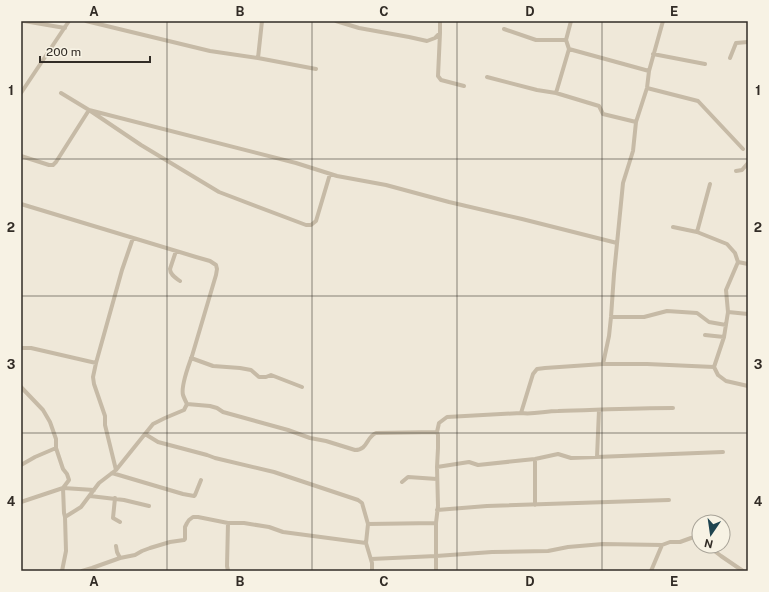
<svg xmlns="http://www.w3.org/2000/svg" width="769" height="592" font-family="'Public Sans',sans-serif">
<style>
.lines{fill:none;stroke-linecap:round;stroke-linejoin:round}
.street{stroke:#c6baa6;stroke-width:4}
.grid{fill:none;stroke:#322c26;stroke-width:1;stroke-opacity:0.55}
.neatline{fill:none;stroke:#322c26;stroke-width:1.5}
.grid-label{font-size:13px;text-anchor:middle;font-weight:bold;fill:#322c26}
</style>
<rect width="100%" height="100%" fill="#efe8d9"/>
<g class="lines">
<path class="street" d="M24,21L65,28
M86,21L210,51L258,58
M262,21L258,58L316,69
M336,21L359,28L409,37L427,41L435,38L440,33V21
M504,29L536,40H566L569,49L556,93
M440,33L438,76L441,80L464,86
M566,40L571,21
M569,49L649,71
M653,54L705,64
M730,58L736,43L748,42
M487,77L537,90L556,93L599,106L603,114L636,122
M647,88L698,101L743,149
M21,93L69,21
M61,93L89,110L141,145L219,192L306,225H311L316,221L330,174
M21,156L49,165H53L56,162L89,110L296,163L337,176L386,185L449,202L522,219L617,243
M736,171L742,170L748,163
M710,184L697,232L727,244L735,253L738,262
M21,204L196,257L210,261L216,265L217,269L216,275L192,356C189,364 181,387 183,395C184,398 186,402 187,404L210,406L217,408L223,412L288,430L310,438L326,441L355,450C368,450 366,437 376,433L437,432
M673,227L697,232
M176,251L170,269C170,275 176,278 180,281
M748,264L738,262L726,290L728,312L748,314
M611,317H644L667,311L697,313L709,322L726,325
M705,335L724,337L728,312
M724,337L714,367L718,375L726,381L748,386
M21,348H31L96,363L122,270L133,238
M191,358L213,366L240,368L251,370L259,377H266L271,375L302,387
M96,363L93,377L94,384L105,416V425L116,470
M603,364L609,336L611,317L614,274L623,183L633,151L636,122L647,88L649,71L663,21
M21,387L43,410L50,422L56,439V448L63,469L67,474L69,480L63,488L64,513L65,517L66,551L62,571
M521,413L533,374L537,369L545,368L603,364H647L714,367
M145,434L158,442L207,455L215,458L274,472L358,500L362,503L368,524
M597,457L599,410
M21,465L35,457L56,448
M437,467L469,462L478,465L535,459L558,454L571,458L723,452
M112,473L183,494L194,496L195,495L201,480
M402,482L408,477L437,479
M90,496L124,500L149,506
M115,498L113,518L120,522
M21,502L63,488L94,490
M535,505V459
M437,510L487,506L669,500
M65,517L81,507L99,483L116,470L153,424L165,418L184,410L187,404
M116,546L117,552L120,558L135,555L142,551L150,548L170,542L184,540L185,539V527L187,523L189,520L193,517H198L228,523H244L269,527L283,532L366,543
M708,546L721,556L743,571
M371,559L436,556L492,552L548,551L568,547L603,544L662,545L670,542H680L691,538L696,537L699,539
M82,571L92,568L120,558
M228,571L227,566L228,523
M372,571V563L366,543L368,524L436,523
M436,571V523L438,506L437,467L438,448V435L437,432L439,423L447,417L521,413C533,415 545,411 558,411C596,410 634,408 673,408
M651,571L662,545"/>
</g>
<path class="grid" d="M167,21V571M312,21V571M457,21V571M602,21V571M21,159H748M21,296H748M21,433H748"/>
<rect width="769" height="592" fill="none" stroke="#f7f2e4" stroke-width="44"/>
<g transform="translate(711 534) rotate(193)"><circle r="19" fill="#f7f2e4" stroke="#a8a398"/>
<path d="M0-3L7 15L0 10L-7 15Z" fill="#1f4450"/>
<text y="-6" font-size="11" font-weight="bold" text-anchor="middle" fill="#322c26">N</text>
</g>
<path d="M40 56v6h110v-6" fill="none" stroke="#322c26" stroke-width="2"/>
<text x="46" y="56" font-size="12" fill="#322c26" stroke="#f7f2e4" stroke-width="3" paint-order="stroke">200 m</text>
<rect x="22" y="22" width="725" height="548" class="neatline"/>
<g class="grid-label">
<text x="94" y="16">A</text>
<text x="240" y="16">B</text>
<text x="384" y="16">C</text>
<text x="530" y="16">D</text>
<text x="674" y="16">E</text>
<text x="11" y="95">1</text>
<text x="758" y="95">1</text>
<text x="11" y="232">2</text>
<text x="758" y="232">2</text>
<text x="11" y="369">3</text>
<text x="758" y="369">3</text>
<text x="11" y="506">4</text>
<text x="758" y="506">4</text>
<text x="94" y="586">A</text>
<text x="240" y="586">B</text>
<text x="384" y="586">C</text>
<text x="530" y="586">D</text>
<text x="674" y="586">E</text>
</g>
</svg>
